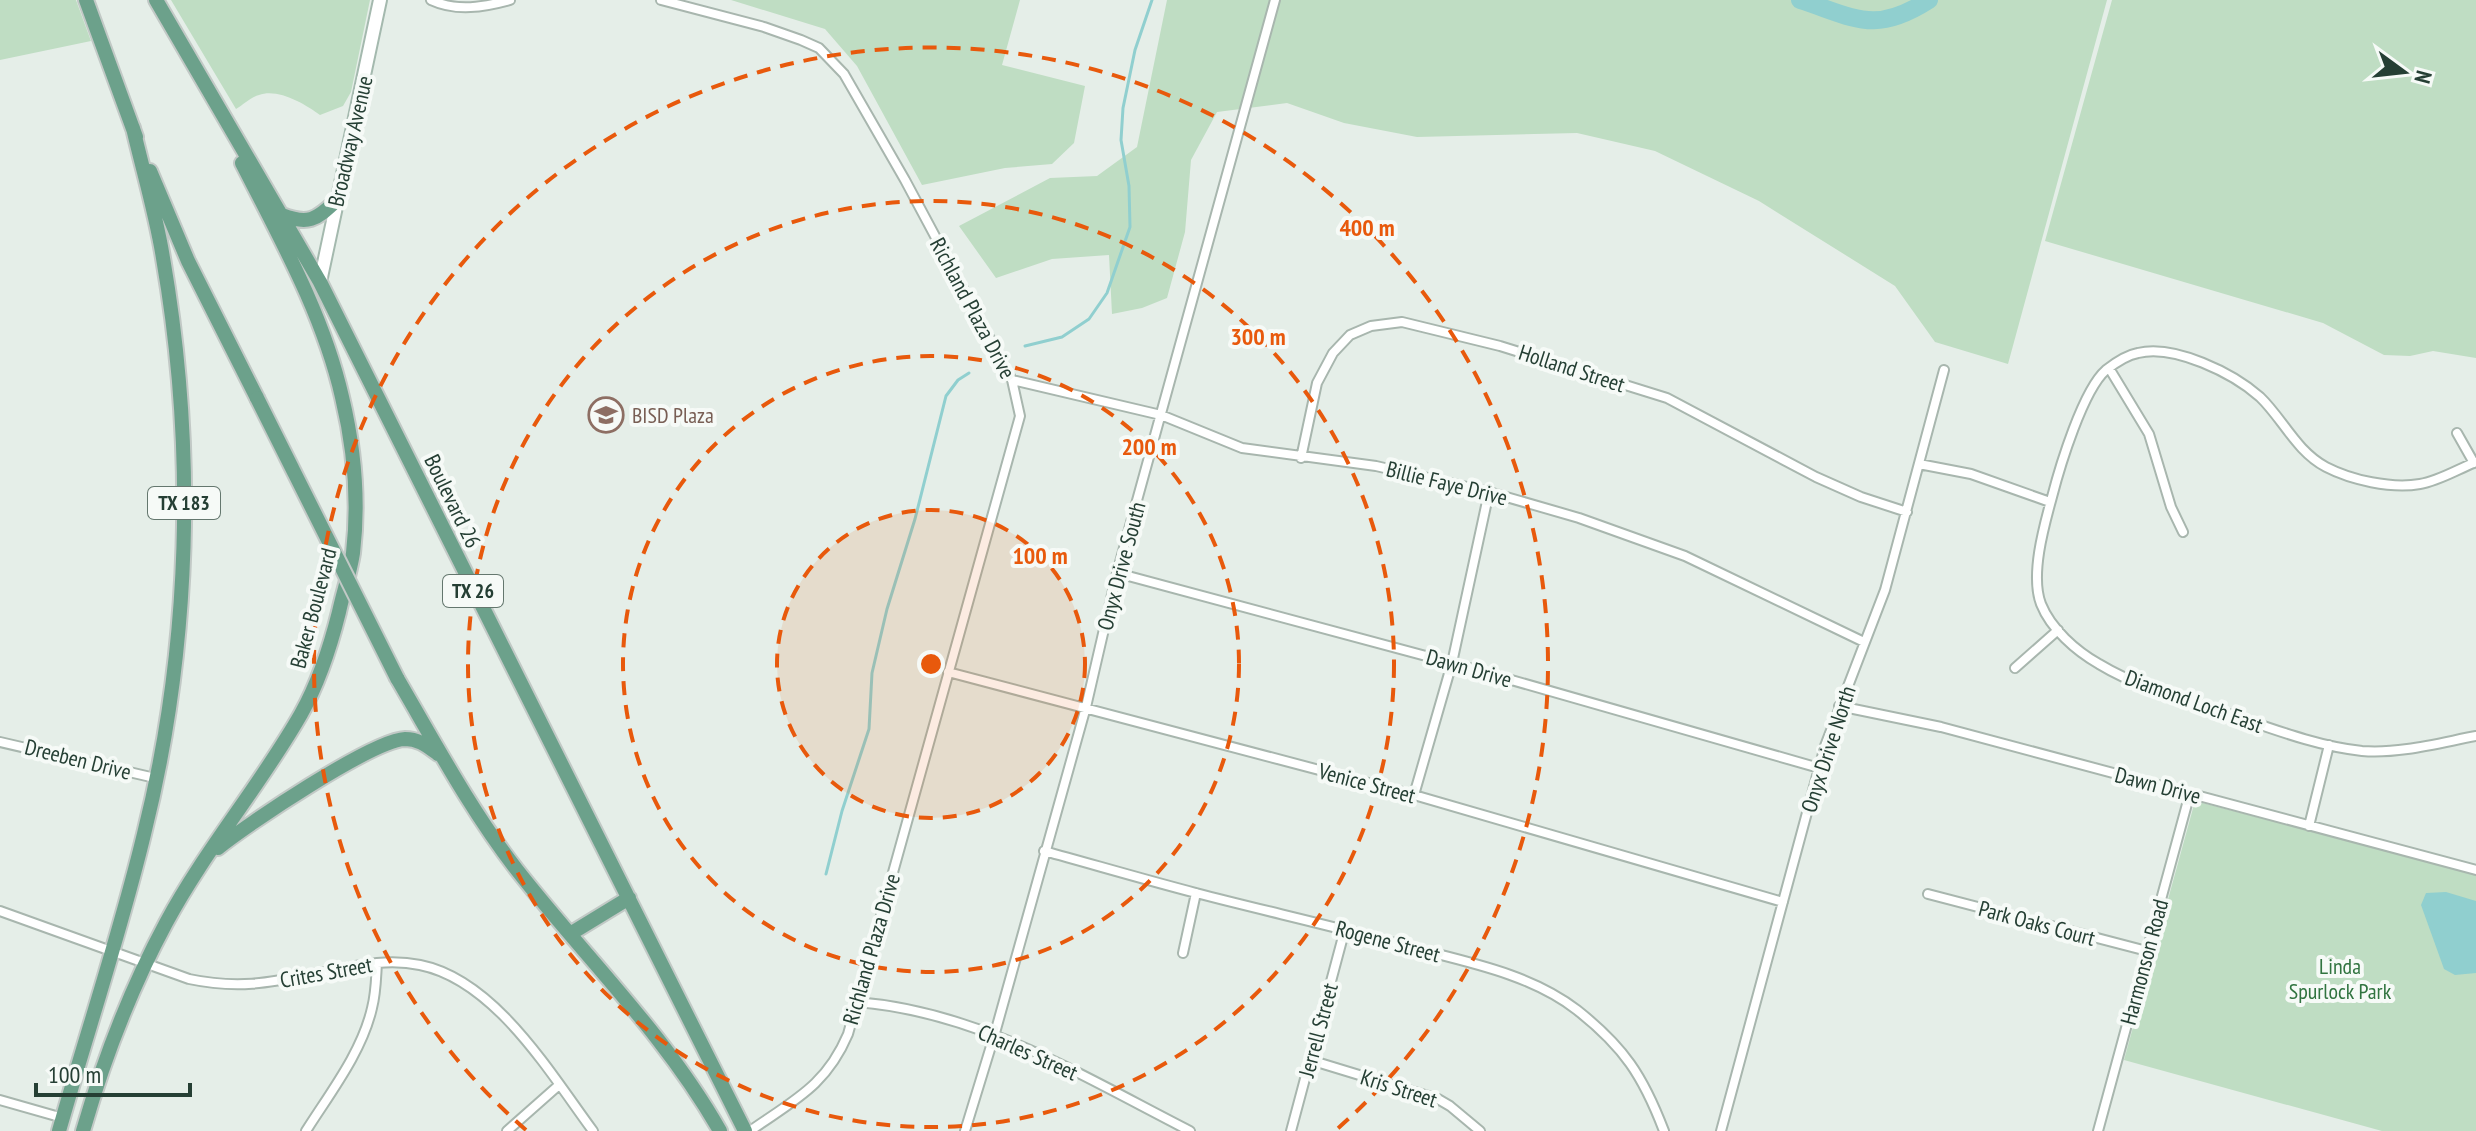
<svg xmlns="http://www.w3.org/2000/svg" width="2476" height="1131" font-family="'PT Sans Narrow',sans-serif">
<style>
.green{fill:#bfddc3}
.water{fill:#90cfcf}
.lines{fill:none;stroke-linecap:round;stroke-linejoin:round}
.stream{stroke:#90cfcf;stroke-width:3}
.river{stroke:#90cfcf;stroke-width:18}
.street-casing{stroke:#a8b6ae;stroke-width:12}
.secondary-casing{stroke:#a4b9ae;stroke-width:16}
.primary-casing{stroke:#c2c9c6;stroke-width:18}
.street{stroke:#fff;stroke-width:8}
.secondary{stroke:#fff;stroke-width:12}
.primary{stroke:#6ca18b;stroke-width:14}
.primary-bridge-casing{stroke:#c2c9c6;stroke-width:18;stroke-linecap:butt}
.primary-bridge{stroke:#6ca18b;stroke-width:14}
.ring{fill:none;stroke:#e8590c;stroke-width:4;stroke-dasharray:14 10}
.labels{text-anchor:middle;stroke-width:8;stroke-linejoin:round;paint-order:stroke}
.shield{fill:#f6faf7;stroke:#64776e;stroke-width:2}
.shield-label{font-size:20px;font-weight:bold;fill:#253f34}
.street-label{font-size:22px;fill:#253f34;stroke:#f6faf7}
.education-label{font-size:22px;fill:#785e54;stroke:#f6faf7;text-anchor:start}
.park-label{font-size:22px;fill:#317440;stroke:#f6faf7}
.centre{fill:#e8590c;stroke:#f6faf7;stroke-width:4}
.ring-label{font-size:24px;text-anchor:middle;font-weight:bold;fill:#e8590c;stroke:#f6faf7;stroke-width:8;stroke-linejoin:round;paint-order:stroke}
</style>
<rect width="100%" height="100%" fill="#e5eee8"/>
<path class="green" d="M0,0H76L91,41L0,60Z
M171,0H370L351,92L343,106L320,115C305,104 278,88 259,95C251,97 243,105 236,109Z
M731,0H1020L1002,65L1085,86L1074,143L1052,164L1005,168L922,185L857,66L825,29Z
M1167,0H2107L2008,364L1935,342L1895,286L1759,201L1655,151L1577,133L1417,137L1344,123L1287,103L1217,112L1191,160L1185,232L1167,298L1142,308L1112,314L1109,255L1052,259L996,278L959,226L1050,178L1097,176L1137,147Z
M2112,0H2476V358L2433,351L2410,356L2384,355L2323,323L2045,241Z
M2195,801L2476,874V1131H2382L2124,1060Z"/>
<path class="water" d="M2446,892L2476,901V973L2455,975L2444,969L2421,905L2426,893Z"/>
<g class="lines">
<path class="stream" d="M1025,346L1062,337L1089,319L1107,293L1130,227L1129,186L1121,140L1123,108L1135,50L1152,0
M826,874L842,811L869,729L872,673L887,609L915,519L946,396L958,380L969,373"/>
<path class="river" d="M1800,0C1856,18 1874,35 1929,0"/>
<defs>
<path id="street" d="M431,0C457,12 484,7 510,0
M661,0L764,27L801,40L819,48L844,74L905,180L1012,380L1020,416L848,1034C826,1086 794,1100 750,1131
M2109,368L2149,434L2171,507L2183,532
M1012,380L1161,415L1242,448L1376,466L1489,492L1579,518L1685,556L1864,642
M2457,433L2474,463
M1301,458L1317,383L1333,353L1350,335L1371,326L1402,322L1500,346L1667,398L1816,477L1861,497L1907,512
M2476,462C2458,469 2439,481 2420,484C2391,489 2351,480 2326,467C2296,451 2283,419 2260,397C2233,373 2174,344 2138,353C2127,355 2115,363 2106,370C2083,390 2060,466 2052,497C2044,526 2030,575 2041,604C2051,629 2076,651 2099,664C2137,687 2181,699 2223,712C2268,727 2315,746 2362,751C2399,754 2439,743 2476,736
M1919,464L1971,474L2050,502
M1117,573L1452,663L1819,768
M2015,668L2058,630
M948,672L1414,795L1783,902
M1839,706L1941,727L2476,870
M0,742L155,778
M1414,795L1452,663L1489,492
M2309,826L2329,745
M1044,851C1095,865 1146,880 1196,893C1265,911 1334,926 1402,945C1461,961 1528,972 1577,1010C1624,1047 1643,1076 1664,1131
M1928,894L2147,951
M0,911L189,979C246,991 280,980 335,970C363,964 391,959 420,965C495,980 550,1073 593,1131
M1183,953L1196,893
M856,1002C978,1011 1084,1077 1190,1131
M1310,1060L1438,1099L1450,1106L1480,1131
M0,1100L63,1118
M306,1131C330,1093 362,1052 372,1008C376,993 376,978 377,963
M507,1131L559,1085
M965,1131L995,1033L1086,707L1117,573L1275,0
M1291,1131L1345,929
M1721,1131L1825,746L1885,590L1944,370
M2098,1131L2190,793"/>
<path id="secondary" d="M320,282L380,0"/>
<path id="primary" d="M86,0L136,137
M156,0L320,282L745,1131
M150,171L188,261L257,398
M282,215C308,225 316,220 336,201
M397,678C435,743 471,811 517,870C585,957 665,1034 720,1131
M218,848C246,825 373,740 405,739C419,739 427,746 438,754
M570,934L629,898
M59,1131C87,1032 120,934 144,834C191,646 196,448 163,258C156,214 143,171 133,128
M83,1131C104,1058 130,990 166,923C205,850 260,786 301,714C319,682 330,648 339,612C343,593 350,573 353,553C359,502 354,447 342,397C323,314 280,238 242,163"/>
</defs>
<use href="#street" class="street-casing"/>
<use href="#secondary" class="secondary-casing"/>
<use href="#primary" class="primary-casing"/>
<use href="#street" class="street"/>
<use href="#secondary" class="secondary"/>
<use href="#primary" class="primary"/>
<defs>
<path id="primary-bridge" d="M257,398L397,678"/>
</defs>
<use href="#primary-bridge" class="primary-bridge-casing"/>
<use href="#primary-bridge" class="primary-bridge"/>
</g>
<circle cx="931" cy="664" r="154" fill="#e8590c" fill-opacity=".12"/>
<g class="ring">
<circle cx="931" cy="664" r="154"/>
<circle cx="931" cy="664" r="308"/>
<circle cx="931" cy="664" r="463"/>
<path d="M526 1130A617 617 0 1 1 1336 1130"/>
</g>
<defs>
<symbol id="school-ring" viewBox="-11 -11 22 22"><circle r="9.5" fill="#f6faf7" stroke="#8d6e63" stroke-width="1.5"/><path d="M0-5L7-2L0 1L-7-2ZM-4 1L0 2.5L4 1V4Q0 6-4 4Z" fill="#8d6e63"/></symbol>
</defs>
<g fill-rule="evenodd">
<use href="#school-ring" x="586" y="395" width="40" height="40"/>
</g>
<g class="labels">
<g class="shield">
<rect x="148" y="487" width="72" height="32" rx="6"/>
<rect x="443" y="575" width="60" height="32" rx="6"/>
</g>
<g class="shield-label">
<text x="184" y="510">TX 183</text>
<text x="473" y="598">TX 26</text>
</g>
<g class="street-label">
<text transform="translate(350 141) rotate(-77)" y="8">Broadway Avenue</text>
<text transform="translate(973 308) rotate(62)" y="8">Richland Plaza Drive</text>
<text transform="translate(1572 368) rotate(18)" y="8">Holland Street</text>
<text transform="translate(1447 483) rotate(14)" y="8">Billie Faye Drive</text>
<text transform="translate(453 501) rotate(64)" y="8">Boulevard 26</text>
<text transform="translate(1121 566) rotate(-75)" y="8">Onyx Drive South</text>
<text transform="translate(313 608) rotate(-75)" y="8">Baker Boulevard</text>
<text transform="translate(1469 668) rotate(16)" y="8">Dawn Drive</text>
<text transform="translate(2194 701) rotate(20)" y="8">Diamond Loch East</text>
<text transform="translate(1828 749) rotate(-72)" y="8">Onyx Drive North</text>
<text transform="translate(78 759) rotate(14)" y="8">Dreeben Drive</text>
<text transform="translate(1367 783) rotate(15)" y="8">Venice Street</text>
<text transform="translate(2158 785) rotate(15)" y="8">Dawn Drive</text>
<text transform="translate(2037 923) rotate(15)" y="8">Park Oaks Court</text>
<text transform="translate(1388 941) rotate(15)" y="8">Rogene Street</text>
<text transform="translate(871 949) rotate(-74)" y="8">Richland Plaza Drive</text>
<text transform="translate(2144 962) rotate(-75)" y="8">Harmonson Road</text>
<text transform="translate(326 972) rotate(-10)" y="8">Crites Street</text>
<text transform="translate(1318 1030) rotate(-75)" y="8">Jerrell Street</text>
<text transform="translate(1028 1052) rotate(24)" y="8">Charles Street</text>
<text transform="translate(1399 1088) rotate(18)" y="8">Kris Street</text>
</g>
<g class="education-label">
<text x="632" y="423">BISD Plaza</text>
</g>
<g class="park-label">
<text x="2340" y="974">Linda<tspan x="2340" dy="25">Spurlock Park</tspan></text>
</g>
</g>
<circle cx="931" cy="664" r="12" class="centre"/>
<g class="ring-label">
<text x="1367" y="236">400 m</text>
<text x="1258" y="345">300 m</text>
<text x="1149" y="455">200 m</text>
<text x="1040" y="564">100 m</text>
</g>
<g transform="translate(2404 72) rotate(105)" stroke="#f6faf7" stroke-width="6" paint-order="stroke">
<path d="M0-6L14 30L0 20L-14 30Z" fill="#253f34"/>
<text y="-12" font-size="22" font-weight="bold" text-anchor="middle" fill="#253f34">N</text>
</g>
<path d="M36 1083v12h154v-12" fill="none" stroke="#253f34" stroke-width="4"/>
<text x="48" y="1083" font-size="24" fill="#253f34" stroke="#f6faf7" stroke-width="6" paint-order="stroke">100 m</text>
</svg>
